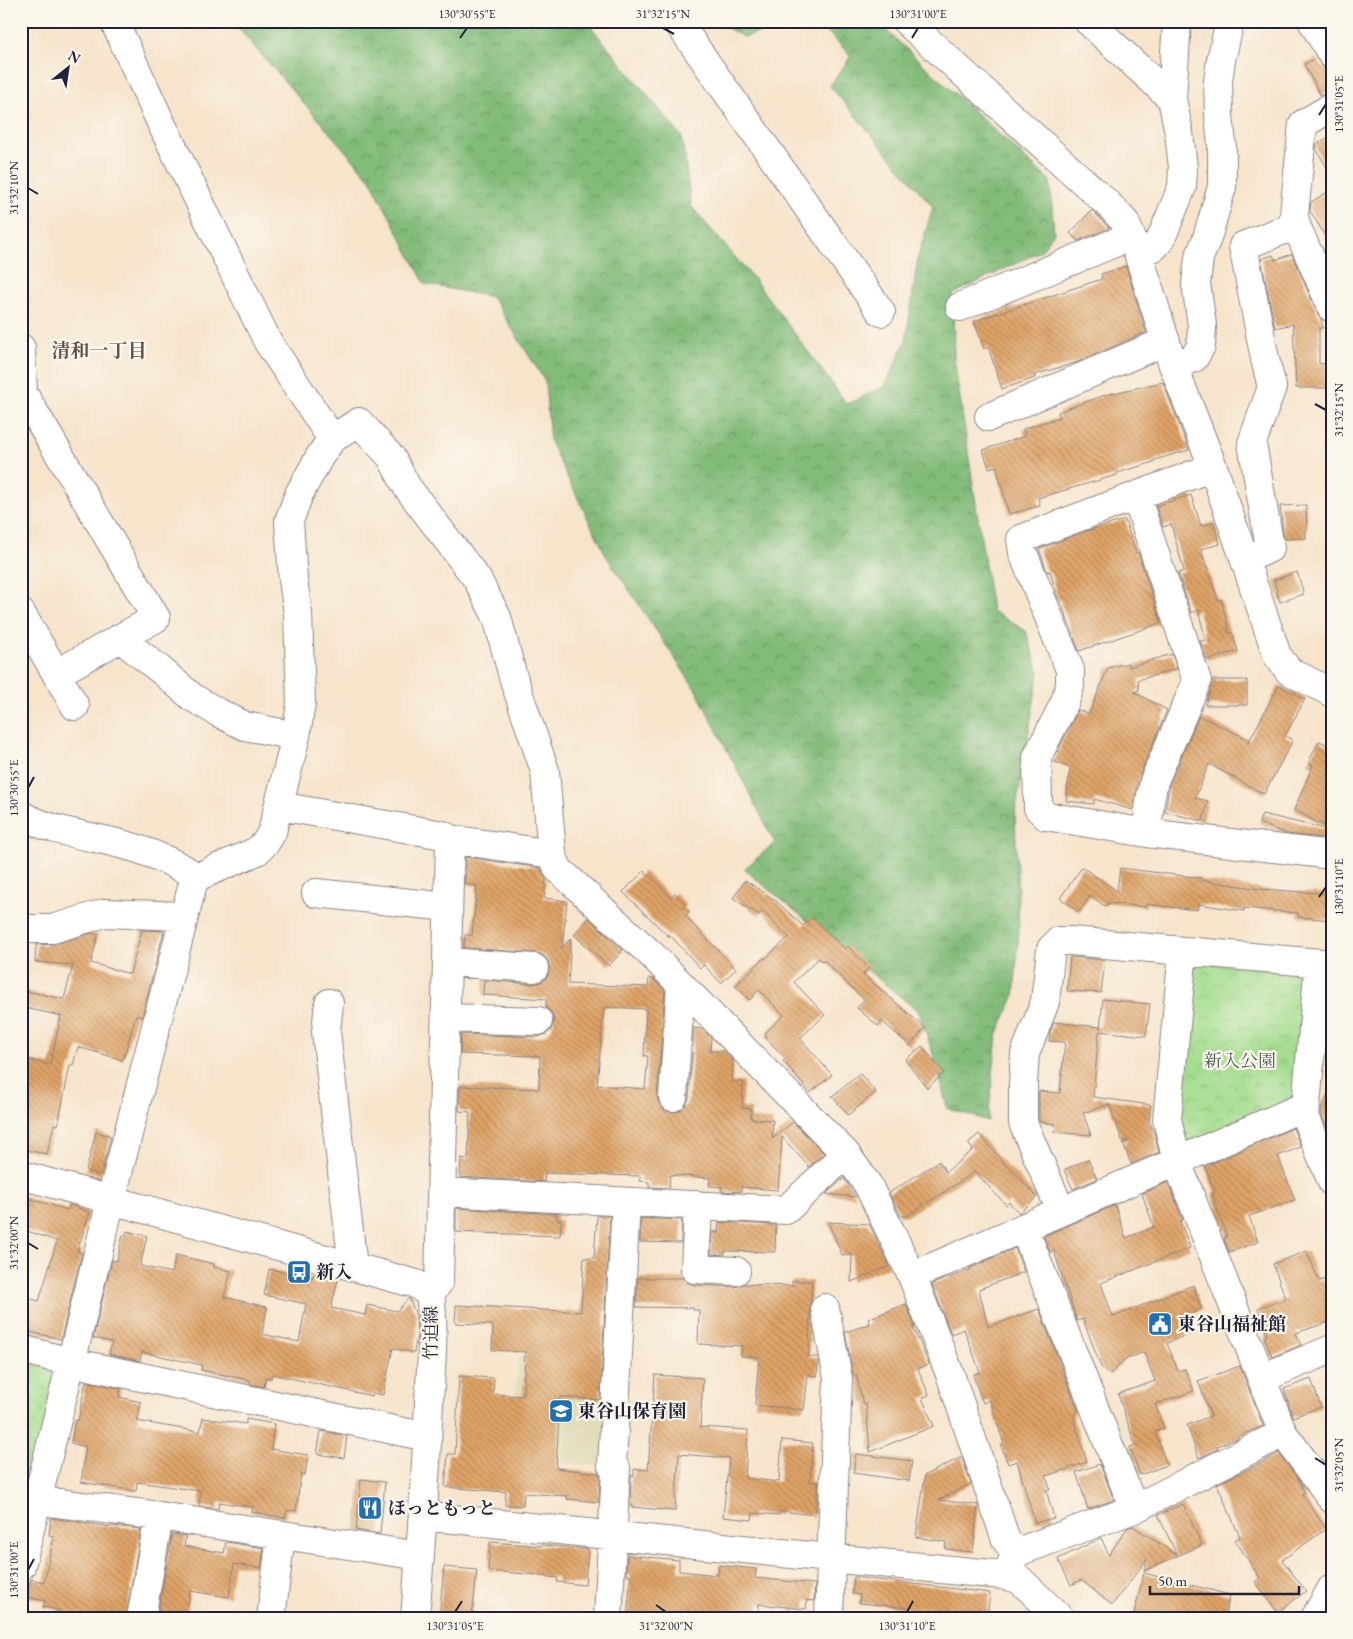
<svg xmlns="http://www.w3.org/2000/svg" width="1353" height="1639" font-family="'EB Garamond','Noto Serif JP',serif">
<style>
.built{fill:#e2dcba}
.forest{fill:url(#forest-crowns);stroke:#526f5a}
.park{fill:url(#park-crowns);stroke:#638065}
.building{fill:url(#building-back-hatch);fill-rule:evenodd}
.lines{fill:none;stroke-linecap:round;stroke-linejoin:round}
.minor-casing{stroke:#8c8383;stroke-width:30}
.minor{stroke:#fff;stroke-width:28}
.ticks{fill:none;stroke:#22223b;stroke-width:2}
.labels{text-anchor:middle;stroke-width:4.5;stroke-linejoin:round;paint-order:stroke}
.park-label{font-size:18px;fill:#495a54;stroke:#fbf7ec}
.poi-label{font-size:18px;font-weight:bold;fill:#22223b;stroke:#fbf7ec;text-anchor:start}
.street-label{font-size:18px;fill:#22223b;stroke:#fbf7ec}
.neighbourhood-label{font-size:19px;font-weight:bold;fill:#644f4a;stroke:#fbf7ec}
.neatline{fill:none;stroke:#22223b;stroke-width:2}
.ticks-label{font-size:12px;text-anchor:middle;fill:#22223b}
</style>
<defs>
<pattern id="forest-crowns" width="20" height="18" patternUnits="userSpaceOnUse" patternTransform="scale(1.25)"><rect width="20" height="18" fill="#83bc7a"/><path d="M2 6a3 3 0 1 1 6 0M12 15a3 3 0 1 1 6 0" fill="none" stroke="#6b9865"/></pattern>
<pattern id="park-crowns" width="20" height="18" patternUnits="userSpaceOnUse" patternTransform="scale(1.25)"><rect width="20" height="18" fill="#a4dd8f"/><path d="M2 6a3 3 0 1 1 6 0M12 15a3 3 0 1 1 6 0" fill="none" stroke="#8dbd7c"/></pattern>
<pattern id="building-back-hatch" width="6" height="6" patternUnits="userSpaceOnUse" patternTransform="scale(1.25)"><rect width="6" height="6" fill="#dfa366"/><path d="M-1 5l2 2M0 0l6 6M5-1l2 2" fill="none" stroke="#b48455"/></pattern>
</defs>
<rect width="100%" height="100%" fill="#fbf7ec"/>
<filter id="ink" filterUnits="userSpaceOnUse"><feTurbulence type="fractalNoise" baseFrequency=".02" numOctaves="2"/><feDisplacementMap in="SourceGraphic" scale="10" xChannelSelector="R" yChannelSelector="G"/><feConvolveMatrix kernelMatrix="1 2 1 2 8 2 1 2 1" color-interpolation-filters="sRGB"/></filter>
<filter id="wash" filterUnits="userSpaceOnUse"><feTurbulence type="fractalNoise" baseFrequency=".0096" numOctaves="4" result="noise"/><feDisplacementMap in="SourceGraphic" scale="20" xChannelSelector="R" yChannelSelector="G"/><feGaussianBlur stdDeviation="1.12" result="paint"/><feColorMatrix in="noise" values="0 0 0 0 0 0 0 0 0 0 0 0 0 0 0 0 0 1.4 0 .05"/><feComposite in="paint" operator="in"/></filter>
<g filter="url(#wash)">
<rect width="100%" height="100%" fill="#f6e4cb"/>
<path class="built" d="M519,1356L610,1362L603,1466L512,1459Z"/>
<path class="forest" d="M232,21H584L588,23L682,137L691,206L753,278L847,404L885,386L906,341L918,257L933,207L830,86L851,56L817,21H876L1050,181L1054,233L1041,251L953,294L954,358L992,611L1026,631L1039,672L1015,814L1019,932L1014,997L997,1035L988,1121L947,1108L938,1069L919,1012L744,869L775,843L696,690L607,557L550,442L545,381L492,297L425,284L370,179Z
M714,21H802L744,37Z"/>
<path class="park" d="M1199,962L1299,974L1303,983L1296,1095L1190,1147L1179,1140L1189,969Z
M21,1359L58,1373L31,1481L21,1487Z"/>
<g id="blocks">
<path class="building" d="M1316,58L1324,68L1332,71V91L1321,96L1304,64Z
M1332,135V176L1316,149L1317,144Z
M1326,193L1332,202V247L1310,211L1311,202Z
M1092,210L1109,228L1078,241L1070,233Z
M1292,254L1318,314L1321,319L1323,328H1319V364L1327,363V388H1296L1293,324L1275,328L1261,259L1273,255L1275,260Z
M1126,266L1146,332L1078,362L1034,375L1035,378L1002,389L988,347L984,349L974,321L1102,279L1101,274Z
M1163,382L1189,450L1154,460V462L1117,473V475L1038,498L1040,506L1009,514L996,466L989,468L983,450L1025,436L1023,429L1060,417L1058,412L1105,395Z
M1191,495L1201,526L1214,522L1220,544L1201,549L1218,600L1221,599L1230,633L1232,632L1238,651L1207,660L1200,641L1206,640L1198,610L1191,613L1178,573L1184,571L1171,524L1163,527L1156,506Z
M1306,505L1307,529H1306V538L1284,539L1280,506Z
M1125,520L1136,553L1138,552L1161,623L1079,651L1060,600L1058,598L1050,571L1047,572L1039,549L1086,531Z
M1297,572L1304,594L1280,602L1274,580Z
M1172,654L1177,669L1138,680L1139,690L1134,692L1167,710L1140,775L1133,810L1094,799V804L1066,801L1070,768L1055,762L1061,744L1078,710L1089,714L1108,668L1128,663L1129,667Z
M1212,680H1247V705H1205L1211,687Z
M1279,685L1305,699L1285,736L1293,740L1264,794L1209,764L1195,798L1208,801L1203,821L1165,812L1169,786L1199,716L1248,739V743Z
M1319,741L1332,747V830L1294,810L1313,765L1308,763Z
M1262,814L1326,829L1322,838L1287,834L1259,823Z
M465,857L541,868L546,879L544,898L567,901L562,948L571,938L568,984L648,987L649,978L653,979L665,991L657,1096L659,1103L664,1110L671,1112L679,1111L686,1105L689,1098L694,1028L702,1029L711,1038L710,1051H724L733,1060L732,1082H743L742,1108L751,1109V1119L773,1120L772,1139L793,1122L824,1153L809,1167L782,1137L778,1190L741,1187V1192L721,1191L722,1187L709,1186L710,1178L670,1175L669,1188L649,1187V1182L640,1181V1176L545,1173L544,1182L460,1177L461,1158L468,1159L470,1112L459,1111L460,1086L539,1089L540,1056L460,1054L461,1034L538,1037L546,1034L551,1030L554,1021L552,1013L546,1007V999L483,995L484,980L533,984L541,982L547,977L550,969L548,961L543,955L536,953L464,948L465,935H472L477,886L465,884ZM604,1007L646,1009L644,1056H648L645,1089L597,1085Z
M1082,867L1117,891L1120,868L1201,878V880L1260,889L1332,894V920L1298,917V913L1244,908V911L1198,904L1197,910L1146,904V907L1108,903L1105,906L1090,896L1079,912L1060,898Z
M644,871L671,897L675,893L686,904L683,907L689,912L685,916L736,969L721,983L704,965L700,968L669,934V937L623,892Z
M745,880L775,900L803,926L812,917L845,949L848,946L869,968L863,974L925,1028L910,1046L882,1021L878,1026L857,1008L864,1000L824,960L822,961L819,958L794,982L825,1015L800,1038L832,1075L810,1093L783,1061L786,1059L766,1038V1032L784,1015L759,990L750,1000L735,986L764,958L765,959L789,937L762,911L759,915L733,898Z
M589,918L623,950L609,966L574,935Z
M142,930L164,931L142,1017L136,1015L123,1060L78,1047L73,1065H70L58,1125L54,1124L47,1154L21,1149V1058L50,1065L61,1016L21,1007V990L64,999L73,965L35,962L36,945L56,944L92,933L98,935L91,963L130,974Z
M1070,957L1105,960L1101,993L1067,991Z
M1103,999L1150,1004L1146,1036L1099,1031L1093,1097L1151,1105L1149,1121L1154,1133L1159,1152L1131,1164L1123,1143L1129,1141L1122,1140L1109,1104L1083,1113L1091,1135L1054,1132L1055,1124L1040,1122L1039,1120V1091L1060,1093L1065,1042L1049,1041L1050,1032L1054,1022L1100,1027V1029Z
M922,1046L944,1073L927,1088L905,1060Z
M860,1074L876,1092L848,1115L832,1096Z
M1332,1086V1131L1327,1128L1321,1114L1322,1107Z
M1293,1128L1301,1147L1278,1156L1295,1200L1249,1216L1258,1242L1229,1252L1224,1238L1227,1237L1212,1194L1215,1193L1205,1166Z
M96,1132L111,1136L101,1175L86,1171Z
M979,1134L1009,1169L1010,1168L1037,1197L1019,1213L1009,1202L1006,1205L975,1172L907,1216H901L889,1193L939,1161L946,1172L973,1150L968,1143Z
M1088,1159L1097,1179L1073,1189L1064,1170Z
M844,1178L856,1197L826,1194Z
M1168,1182L1183,1220L1180,1221L1190,1248L1101,1283L1113,1317L1193,1285L1202,1309L1188,1315L1194,1332L1167,1343L1178,1371L1185,1369L1194,1391L1155,1404L1164,1429L1155,1432L1167,1465L1140,1475L1130,1447L1135,1445L1118,1394L1155,1381L1144,1352L1124,1360L1110,1375L1101,1367L1083,1319L1077,1321L1054,1251L1050,1252L1044,1236L1115,1205L1126,1238L1154,1227L1142,1194Z
M21,1196L68,1210L69,1205L90,1212L77,1251L82,1252L61,1339L21,1330V1296L39,1301L57,1241L21,1229Z
M456,1208L557,1214V1220H561L560,1236L456,1232Z
M597,1216H610L600,1400L560,1397L556,1468L598,1473L600,1475L599,1502L567,1499V1496L524,1493L523,1506L505,1505L506,1492L445,1487L448,1454H455L459,1376L494,1378L493,1394L523,1396L525,1352L492,1350L493,1325L455,1323L456,1305L581,1312L584,1258H594Z
M641,1218L682,1220L681,1243L640,1242Z
M719,1222L776,1225L775,1252L725,1251L724,1255L711,1254L712,1232L718,1233Z
M828,1222L869,1224L890,1266L851,1282L852,1255H842Z
M127,1231L147,1236L140,1266L172,1273L176,1255L214,1264V1267L231,1271L224,1297L267,1307L262,1334L299,1342L306,1304L264,1295L269,1269L313,1278V1275L338,1280L331,1308L365,1315L367,1305L397,1311L409,1298L416,1315L417,1335L414,1353L393,1348L383,1395L373,1393L372,1396L272,1374L271,1378L266,1377L264,1387L250,1384V1380L201,1370L202,1365L142,1352L140,1361L109,1354L112,1342L93,1338L112,1260L117,1261L123,1235H126Z
M1015,1248L1024,1272L979,1289L988,1327L1039,1309L1078,1410L1073,1416L1087,1462L1046,1476L1050,1489L1046,1490L1054,1518L1035,1523L1017,1461L1008,1464L1001,1445L1004,1444L990,1400L983,1403L973,1375L980,1372L964,1329L951,1334L932,1284L970,1270V1268Z
M1307,1251L1319,1281L1332,1277V1296L1327,1298L1332,1312V1321L1296,1333L1301,1345L1272,1357L1264,1337L1267,1336L1258,1308L1286,1299L1273,1264Z
M638,1278H683L687,1282L694,1285L735,1287L744,1284L792,1286V1281H812L810,1310L809,1357H818L819,1359L817,1376L808,1375L804,1410L755,1405L759,1357L741,1356L742,1346L698,1344L699,1310H693V1308L636,1307Z
M906,1304L915,1327H913L929,1364L918,1369L929,1395L922,1398L934,1426L870,1452L866,1403L863,1404L856,1375L853,1376L845,1332L870,1324L868,1319Z
M1240,1366L1263,1426L1239,1436V1438L1217,1446L1218,1449L1199,1458L1187,1425L1211,1416L1198,1381Z
M655,1375L703,1378L700,1427L748,1430L745,1478L779,1482L782,1440L813,1443L810,1482H818L815,1515L780,1511L779,1515L753,1513L752,1520L723,1517L729,1458L679,1454L675,1511L631,1507V1504H630L631,1476H634V1469L648,1470Z
M1311,1379L1321,1407L1293,1417L1284,1389Z
M86,1381L121,1389L119,1397L141,1402L137,1421L200,1432L203,1418L246,1424V1419L274,1424L271,1449L308,1455L305,1475L301,1474L296,1511L287,1510L285,1518L252,1512L253,1507L219,1502L218,1509L199,1506L201,1491L137,1482L136,1491L81,1482L86,1447L71,1443L75,1420L78,1421Z
M321,1431L347,1436L344,1458L317,1454Z
M1279,1453L1298,1479L1305,1492L1302,1494L1326,1529L1282,1560L1306,1591L1278,1612L1255,1582L1260,1578L1235,1540L1240,1537L1217,1484L1257,1465Z
M856,1454L912,1461L909,1481L853,1473Z
M962,1457L971,1484L939,1500L978,1505L973,1552L945,1549L946,1542L916,1537L925,1475Z
M1100,1464L1114,1500L1088,1509L1076,1472Z
M361,1479L385,1482L380,1534L356,1530Z
M1183,1504L1202,1545L1144,1571L1147,1559L1112,1605L1081,1580L1071,1585L1058,1559L1101,1538L1109,1555L1127,1528L1133,1526L1177,1555L1158,1515Z
M51,1518L111,1527L112,1526L141,1529L126,1618H54L59,1610L43,1607L45,1601L27,1597L31,1579L44,1582L54,1536L49,1535Z
M172,1534L186,1536L184,1546L224,1553L226,1542L264,1548L261,1568L234,1564L229,1597L190,1591L186,1618H157Z
M490,1542L542,1546V1545L588,1549L585,1585L557,1582L558,1578L539,1576L540,1575L488,1571Z
M627,1555L679,1560V1571L718,1575L719,1565L756,1569L755,1578L815,1584L814,1601L807,1600L806,1609L759,1604L758,1618H627L631,1575H626Z
M444,1567L477,1570L472,1618H439Z
M1144,1573L1230,1595L1224,1618H1133Z
M854,1577L990,1593L987,1617L943,1611L942,1618H908L909,1608L859,1603L860,1595L852,1594Z"/>
</g>
</g>
<g filter="url(#ink)">
<use href="#blocks" fill-opacity="0" stroke="#8c8383" stroke-width="1"/>
<g class="lines">
<defs>
<path id="minor" d="M114,21L162,125L268,342L332,439
M677,21L881,312
M906,21L1108,204L1125,222L1138,253L1173,365L1213,467L1277,655L1289,671L1332,693
M1088,21L1172,99
M1312,21L1332,55
M1332,107L1303,124L1294,215L1296,225L1332,308
M1138,253L1154,247L1161,239L1182,187L1183,168L1179,133L1172,99L1177,21
M960,307L1131,236
M21,348L23,393L156,618L56,674
M1173,365L1194,358L1201,346L1202,325L1196,284L1199,258L1207,238L1222,187V145L1219,115L1218,81L1221,60L1230,21
M989,417L1166,341
M1213,467L1021,539L1023,553L1070,670V686L1064,704L1037,757L1038,808L1046,816L1147,833L1332,855
M1136,496L1197,681L1154,781L1150,800L1147,833
M1245,560L1270,548L1252,443L1272,387L1265,359L1243,246L1296,225
M21,613L75,706
M120,638L163,672L192,697L217,712L245,726L296,736
M279,806L443,835L450,839L552,854
M21,815C58,835 99,836 138,849C159,856 179,865 197,877
M316,893L448,907
M21,929H52L105,913L184,916
M1183,951L1167,1119L1177,1162L1283,1433L1332,1499
M447,962L534,968
M1319,963L1305,1116L1332,1182
M329,1003L326,1032L353,1267
M446,1018L538,1021
M673,1097L681,985
M21,1175L416,1284L430,1294C435,1329 431,1366 429,1401C426,1473 421,1545 415,1618
M442,1192L786,1210L846,1154
M698,1205L695,1269L736,1271
M1061,1211L1023,1123V1083L1025,1054L1045,1002L1051,949L1059,941H1071L1332,964
M1024,1228L1134,1509
M912,1276L1305,1106
M430,1294L439,1282L450,839
M825,1308L838,1378L829,1618
M21,1349L70,1362L427,1437
M1262,1378L1332,1349
M21,1494L50,1502L159,1516L420,1556
M424,1516L830,1558L1002,1575L1019,1579L1060,1618
M21,1566L111,1200L193,883L197,877L257,851L266,842L272,832L296,736L301,703L298,613L293,580L289,521L299,494L320,456L332,439L359,422L391,457L407,487L477,579L497,617L513,677L545,771L552,854L558,869L654,957L846,1154L868,1185L912,1276L951,1377L1006,1540L1015,1553
M1009,1570L1015,1553L1134,1509L1283,1433
M141,1618L159,1516
M271,1618L281,1535
M608,1618L616,1469L612,1466L626,1202
M1315,1618L1332,1588"/>
</defs>
<use href="#minor" class="minor-casing"/>
<use href="#minor" class="minor"/>
</g>
</g>
<path class="ticks" d="M663,28L674,34M460,38L467,28M912,38L918,28M1319,115L1326,104M28,188L38,194M1315,404L1326,410M28,788L34,777M1319,897L1326,887M28,1243L38,1249M1315,1458L1326,1465M28,1570L34,1559M656,1605L666,1612M455,1612L462,1601M907,1612L913,1601"/>
<defs>
<symbol id="bus-square" viewBox="-11 -11 22 22"><rect x="-9" y="-9" width="18" height="18" rx="4" fill="#1f6fb2" stroke="#fbf7ec"/><path d="M-5-6H5V4H4V6H2V4H-2V6H-4V4H-5ZM-3.5-4V0h7V-4ZM-3.5 1.2v1.5H-2V1.2ZM2 1.2v1.5H3.5V1.2Z" fill="#fff"/></symbol>
<symbol id="civic-square" viewBox="-11 -11 22 22"><rect x="-9" y="-9" width="18" height="18" rx="4" fill="#1f6fb2" stroke="#fbf7ec"/><path d="M-.6-6.5H3V-4.5H.6V-3L4-1V1h2V6H-6V1h2V-1L-.6-3ZM-1.2 2.5V6h2.4V2.5Z" fill="#fff"/></symbol>
<symbol id="school-square" viewBox="-11 -11 22 22"><rect x="-9" y="-9" width="18" height="18" rx="4" fill="#1f6fb2" stroke="#fbf7ec"/><path d="M0-5L7-2L0 1L-7-2ZM-4 1L0 2.5L4 1V4Q0 6-4 4Z" fill="#fff"/></symbol>
<symbol id="restaurant-square" viewBox="-11 -11 22 22"><rect x="-9" y="-9" width="18" height="18" rx="4" fill="#1f6fb2" stroke="#fbf7ec"/><path d="M-5-6h1v4h1v-4h1v4h1v-4h1v5L-1.5 .5V6h-2V.5L-5-1ZM5-6V6H3V1.5H1.5Q1.5-4 5-6Z" fill="#fff"/></symbol>
</defs>
<g fill-rule="evenodd">
<use href="#bus-square" x="285" y="1258" width="28" height="28"/>
<use href="#civic-square" x="1146" y="1310" width="28" height="28"/>
<use href="#school-square" x="547" y="1397" width="28" height="28"/>
<use href="#restaurant-square" x="356" y="1494" width="28" height="28"/>
</g>
<g class="labels">
<g class="park-label">
<text x="1240" y="1067">新入公園</text>
</g>
<g class="poi-label">
<text x="316" y="1278">新入</text>
<text x="1178" y="1330">東谷山福祉館</text>
<text x="578" y="1417">東谷山保育園</text>
<text x="388" y="1514">ほっともっと</text>
</g>
<g class="street-label">
<text transform="translate(431 1333) rotate(-90)" y="6">竹迫線</text>
</g>
<g class="neighbourhood-label">
<text x="99" y="357">清和一丁目</text>
</g>
</g>
<rect width="1353" height="1639" fill="none" stroke="#fbf7ec" stroke-width="55"/>
<g transform="translate(68 68) rotate(30)" stroke="#fbf7ec" stroke-width="4" paint-order="stroke">
<path d="M0-4L9 19L0 12L-9 19Z" fill="#22223b"/>
<text y="-8" font-size="14" font-weight="bold" text-anchor="middle" fill="#22223b">N</text>
</g>
<path d="M1150 1586v8h149v-8" fill="none" stroke="#22223b" stroke-width="2.5"/>
<text x="1158" y="1586" font-size="15" fill="#22223b" stroke="#fbf7ec" stroke-width="4" paint-order="stroke">50 m</text>
<rect x="28" y="28" width="1298" height="1584" class="neatline"/>
<g class="ticks-label">
<text x="467" y="18">130°30'55"E</text>
<text x="663" y="18">31°32'15"N</text>
<text x="918" y="18">130°31'00"E</text>
<text transform="translate(1339 104) rotate(-90)" y="4">130°31'05"E</text>
<text transform="translate(14 188) rotate(-90)" y="4">31°32'10"N</text>
<text transform="translate(1339 410) rotate(-90)" y="4">31°32'15"N</text>
<text transform="translate(14 788) rotate(-90)" y="4">130°30'55"E</text>
<text transform="translate(1339 887) rotate(-90)" y="4">130°31'10"E</text>
<text transform="translate(14 1243) rotate(-90)" y="4">31°32'00"N</text>
<text transform="translate(1339 1465) rotate(-90)" y="4">31°32'05"N</text>
<text transform="translate(14 1570) rotate(-90)" y="4">130°31'00"E</text>
<text x="455" y="1630">130°31'05"E</text>
<text x="666" y="1630">31°32'00"N</text>
<text x="907" y="1630">130°31'10"E</text>
</g>
</svg>
